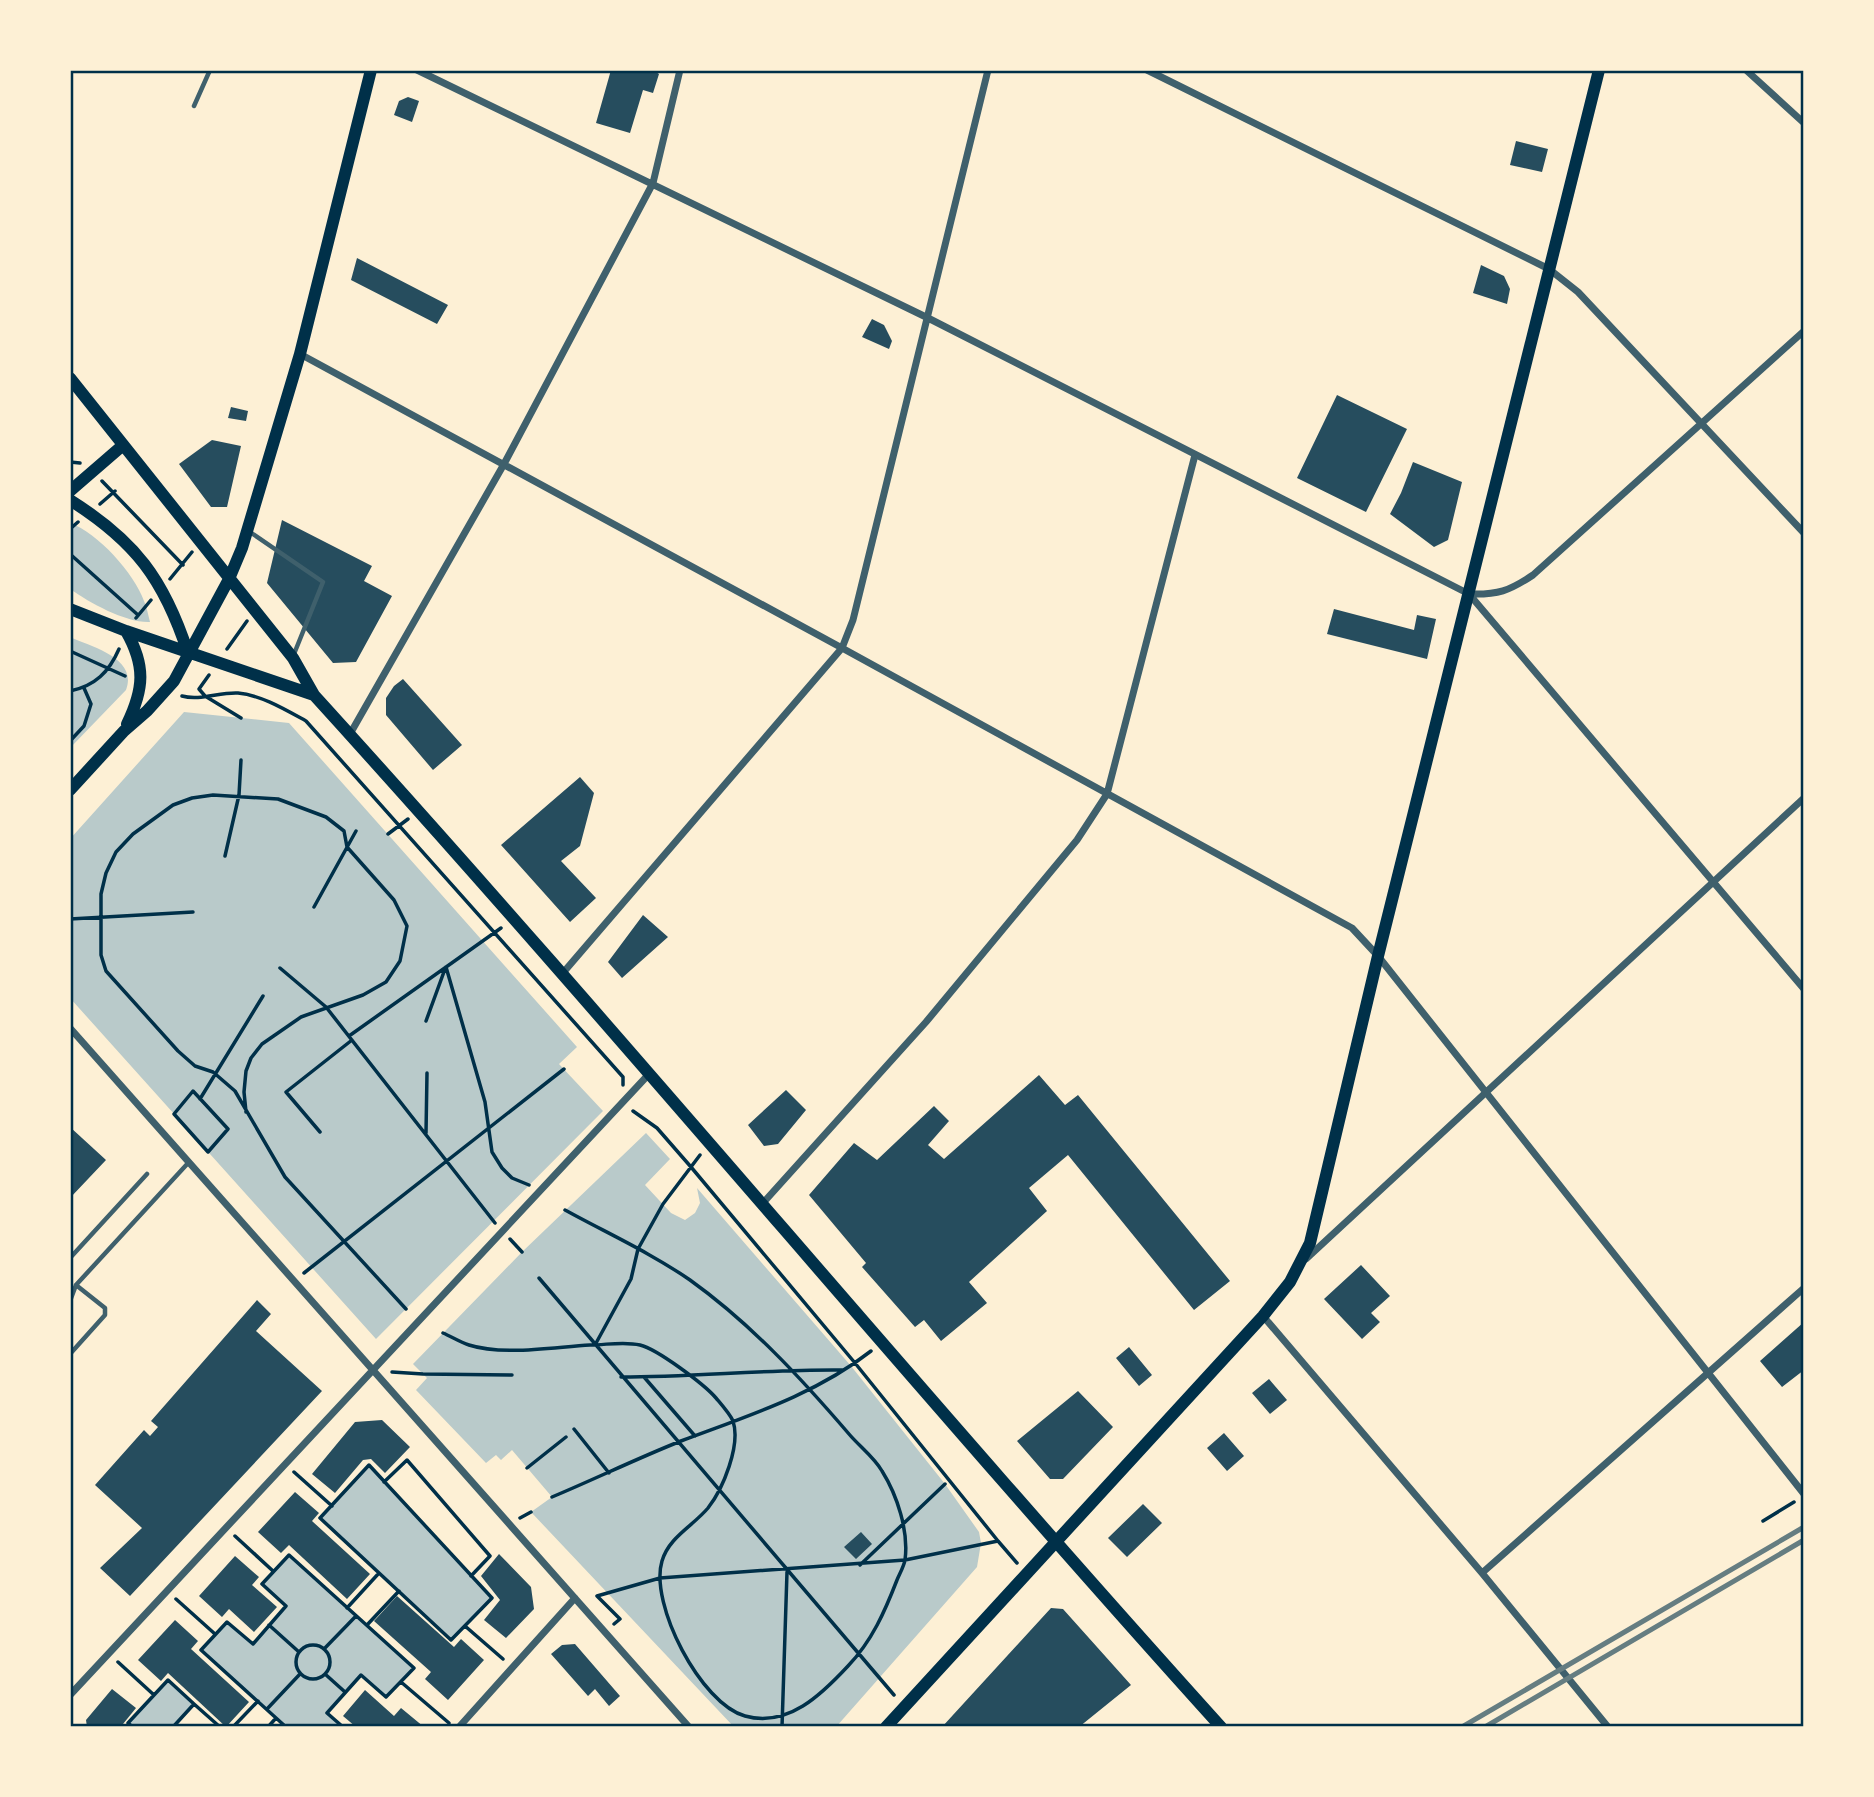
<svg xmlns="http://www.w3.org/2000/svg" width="1874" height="1797" font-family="Montserrat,sans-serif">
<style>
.green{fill:#b9caca}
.building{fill:#264d5e}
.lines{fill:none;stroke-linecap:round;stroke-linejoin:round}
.path{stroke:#003049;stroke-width:3.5}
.service{stroke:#3f606c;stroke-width:4.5}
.minor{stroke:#3f606c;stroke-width:7}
.secondary{stroke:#003049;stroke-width:12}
.rail{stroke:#657d81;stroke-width:5}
.neatline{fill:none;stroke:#003049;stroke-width:2.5}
</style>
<rect width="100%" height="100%" fill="#fdf0d5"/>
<path class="green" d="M70,523C98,533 134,573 144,601C147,607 148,615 150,622C126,623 90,603 70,589Z
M70,637C92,647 138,658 126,690L70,748Z
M184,712L289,723L577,1047L559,1064L603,1111L376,1339L70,998V839Z
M646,1133L670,1159L645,1185L671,1213L685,1220L695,1213L700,1203L697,1188L851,1366L945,1484L979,1532L981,1543L977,1567L836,1727H734L531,1512L552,1497L512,1450L501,1460L496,1455L486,1463L416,1390L427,1378L413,1364L522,1252Z
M369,1465L492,1598L451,1640L320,1518Z
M289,1555L414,1668L386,1697L361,1675L327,1713L343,1727H286L201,1650L227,1622L252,1644L286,1606L262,1584Z
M168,1680L194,1704L173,1727H133L128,1723Z"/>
<path class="building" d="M611,70H653L659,74L653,93L643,90L630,133L596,123Z
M408,97L419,101L412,122L394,115L399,101Z
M1516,141L1548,149L1542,172L1510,165Z
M357,258L448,305L437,324L351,280Z
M1481,265L1504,276L1510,289L1507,304L1473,293Z
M872,319L884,325L892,341L889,349L862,337Z
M1337,395L1407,429L1366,512L1297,478Z
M231,407L248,411L246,421L228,418Z
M212,440L241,446L227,507H211L179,464Z
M1413,462L1462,482L1448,540L1434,547L1390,514L1401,493Z
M282,520L372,566L364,581L392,596L356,662L333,663L267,583Z
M1334,609L1414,630L1417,615L1436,619L1427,659L1327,634Z
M403,679L462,745L433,770L386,715V698L394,686Z
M580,777L594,793L580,846L561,861L596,898L570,922L501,845Z
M643,915L668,937L622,978L608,962Z
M1039,1075L1065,1105L1078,1095L1230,1281L1194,1310L1068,1155L1029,1188L1047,1211L969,1282L987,1303L941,1341L924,1320L915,1327L862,1267L866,1263L809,1195L854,1143L877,1160L934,1106L949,1121L928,1145L944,1159Z
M786,1090L806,1110L778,1144L764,1146L748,1125Z
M70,1127L106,1160L70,1198Z
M1361,1265L1390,1296L1371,1313L1380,1322L1362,1339L1324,1299Z
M257,1300L271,1314L256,1331L322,1391L130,1596L100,1568L142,1528L95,1485L144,1430L150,1436L158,1427L151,1421Z
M1804,1322V1370L1782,1387L1760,1361Z
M1129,1347L1152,1375L1139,1386L1116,1358Z
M1269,1379L1287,1400L1270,1414L1252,1393Z
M1078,1391L1113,1427L1063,1479H1050L1017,1441Z
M382,1420L410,1447L385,1473L371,1459L363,1460L335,1493L312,1474L355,1422Z
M1224,1433L1244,1456L1227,1471L1207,1448Z
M295,1492L319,1513L312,1521L370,1574L347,1599L289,1545L281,1553L258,1532Z
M1143,1504L1162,1523L1127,1557L1108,1538Z
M861,1532L872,1544L856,1559L844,1547Z
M499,1554L531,1587L534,1609L506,1638L484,1620L500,1600L481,1576Z
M235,1556L259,1577L252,1585L277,1607L254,1632L229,1609L222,1617L199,1596Z
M397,1596L454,1647L461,1639L484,1660L448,1700L425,1679L431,1672L374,1621Z
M1051,1608L1063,1609L1131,1685L1079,1727H942Z
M175,1620L198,1641L191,1649L249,1702L226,1727L168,1673L161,1681L138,1660Z
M575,1644L620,1696L609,1706L595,1689L588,1696L551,1654L562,1645Z
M112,1689L136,1708L123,1724L127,1727H87L86,1720Z
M365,1690L394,1716L401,1708L424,1727H356L343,1716Z"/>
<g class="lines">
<path class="path" d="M70,462L80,463
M102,481L183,565
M100,504L115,491
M70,529L78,522
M70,554L138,615
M170,579L192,552
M136,618L151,600
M227,649L247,621
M70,651L125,676
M209,675L199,689L205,696L241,718
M70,691C95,686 109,672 119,649
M182,696C200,701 219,692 238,693C261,695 286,710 306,721L623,1077V1085
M70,741L84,726L91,704L84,688
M388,834L408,819
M225,856L239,795L241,760
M314,907L356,831
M70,919L193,912
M446,967L485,1102L492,1152L502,1168L512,1178L529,1185
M280,968L326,1007L495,1223
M426,1021L445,969
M349,1036L501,928
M193,1091L228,1129L208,1152L174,1114Z
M200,1099L263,996
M633,1111L657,1128L691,1167L855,1363L998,1541
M246,1112L244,1092L246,1071L251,1058L262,1044L301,1017L363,995L386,982L400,961L407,926L394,900L347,847L344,831L326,817L278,799L213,795L192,798L173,805L133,834L116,852L106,873L101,894V955L106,971L178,1051L195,1066L213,1072L235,1091L285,1177L406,1309
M320,1132L286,1092L352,1040
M426,1133L427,1073
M510,1239L522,1252
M304,1273L564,1069
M539,1278L894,1695
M443,1333C452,1337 460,1342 469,1345C503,1356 554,1347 590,1345C606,1345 624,1341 640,1345C657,1349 704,1384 716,1398C721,1404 730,1414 733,1421C741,1445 723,1489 708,1508C693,1526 669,1537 662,1561C649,1604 701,1704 745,1716C788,1728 822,1694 848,1666C872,1641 885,1611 897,1580C900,1573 904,1566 905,1560C909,1531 897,1495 882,1471C874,1457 859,1446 849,1434C801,1378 750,1323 690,1280C651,1253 607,1233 565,1210
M595,1345L631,1279L638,1249L663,1204L700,1155
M392,1372L423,1374L512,1375
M621,1377C695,1377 769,1369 843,1370
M644,1377L695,1436
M574,1429L609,1473
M369,1465L492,1598L451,1640L320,1518Z
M527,1468L566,1437
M294,1472L332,1506
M384,1482L407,1460L490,1556L471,1576
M552,1497C595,1479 638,1458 681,1441C747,1416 815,1395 871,1351
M520,1518L531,1512
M1763,1521L1794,1502
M235,1536L273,1571
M860,1565L945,1484
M176,1599L215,1634
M347,1608L379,1573
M614,1624L620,1619L597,1596L660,1578L905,1560L998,1541L1017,1563
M269,1625L299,1652
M367,1625L399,1591
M465,1626L503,1659
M296 1662a17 17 0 1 1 34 0a17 17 0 1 1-34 0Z
M324,1649L356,1616
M118,1662L154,1695
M325,1674L345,1692
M401,1682L449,1723
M194,1704L220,1727
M267,1709L300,1674
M133,1727L128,1723L168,1680L194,1704L173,1727
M233,1727L258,1701
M268,1727L276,1718
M286,1727L201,1650L227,1622L253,1644L286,1606L262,1584L289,1555L414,1668L386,1697L361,1675L327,1713L343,1727
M782,1727L787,1572"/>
<path class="service" d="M194,106L210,70
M250,532L323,582L294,654
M70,1258L147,1174
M70,1301L76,1285L189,1162
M70,1354L105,1315V1308L76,1285"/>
<path class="minor" d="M417,70L928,318L1469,594L1804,989
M1147,70L1549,269L1578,292L1804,533
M1746,70L1804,123
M300,354L842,648L1352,928L1378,956L1804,1494
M1469,594C1498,595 1509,591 1533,575L1804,331
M350,734L504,464L653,183L680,70
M562,974L842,648L853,620L988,70
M70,1028L689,1727
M763,1203L926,1022L1077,840L1107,794L1195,455
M1306,1259L1804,798
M1263,1316L1482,1573L1608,1727
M1482,1573L1804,1288
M70,1695L649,1074
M459,1727L575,1598"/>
<path class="secondary" d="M70,378L293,658L314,695C622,1034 914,1387 1221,1727
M70,491L122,446
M70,500C135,541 164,579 188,653
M70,609L126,631L314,695
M126,631C146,666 144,689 127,724
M70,790L124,731L147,711L174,681L229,579L242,548L300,354L371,70
M886,1727L1263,1316L1290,1282L1310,1243L1378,956L1599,70"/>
<path class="rail" d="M1462,1727L1804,1527
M1485,1727L1804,1540"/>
</g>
<rect width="1874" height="1797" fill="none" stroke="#fdf0d5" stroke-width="144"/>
<rect x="72" y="72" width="1730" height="1653" class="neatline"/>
</svg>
